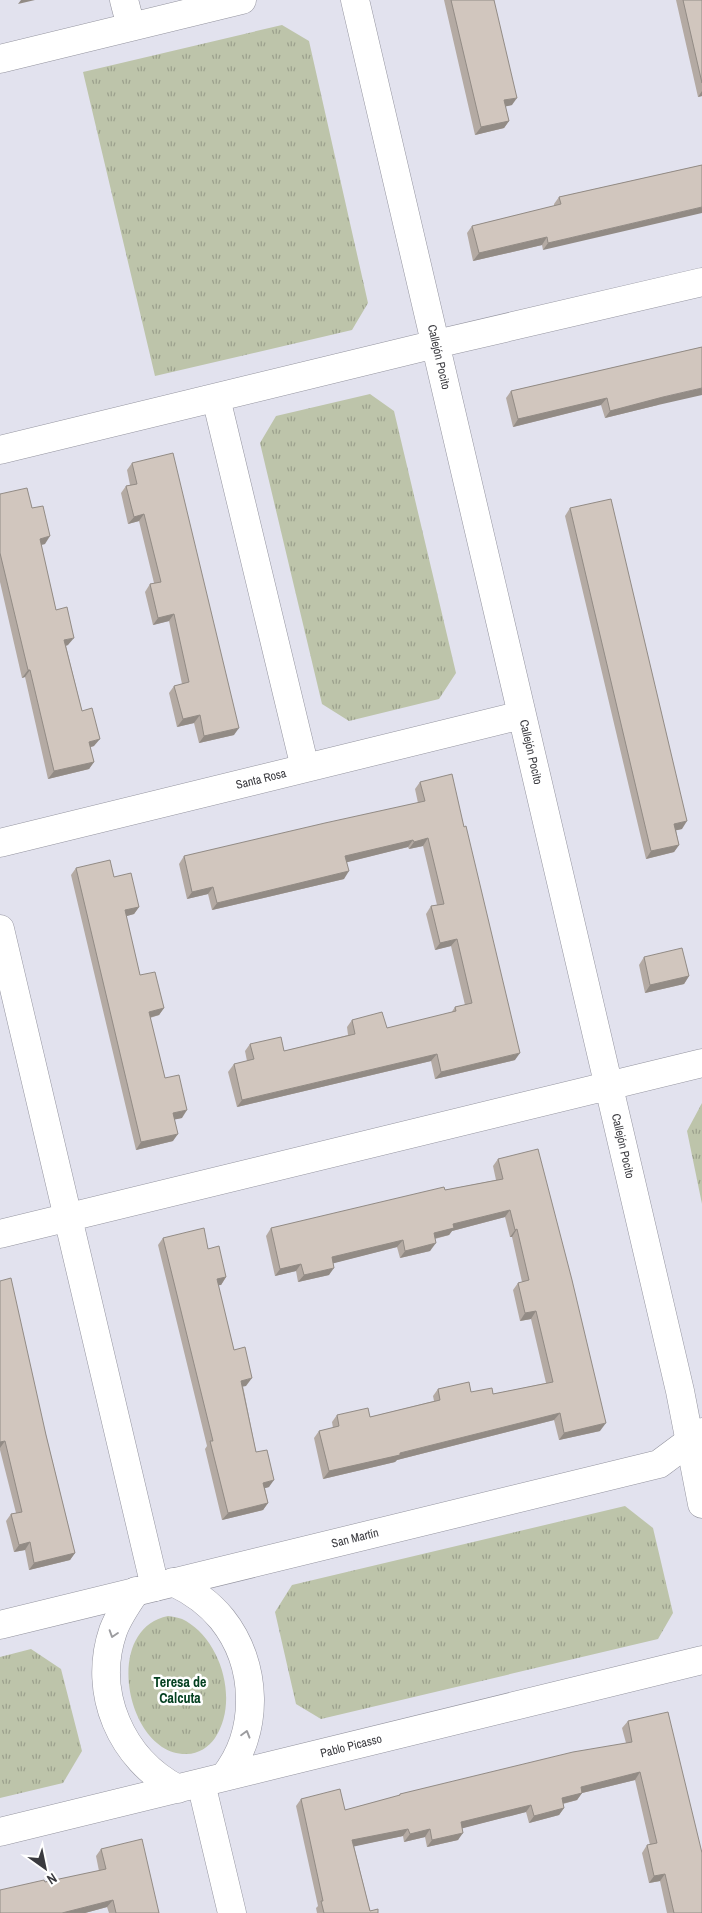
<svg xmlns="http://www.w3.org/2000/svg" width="702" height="1913" font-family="'Archivo Narrow',sans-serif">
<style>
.park{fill:url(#park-tufts)}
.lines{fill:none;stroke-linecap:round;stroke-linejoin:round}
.street-casing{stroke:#94949f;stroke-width:29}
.secondary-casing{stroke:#94949f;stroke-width:29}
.street{stroke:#fff;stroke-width:28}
.secondary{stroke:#fff;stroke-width:28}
.wall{fill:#b4aaa3}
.shaded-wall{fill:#928b85}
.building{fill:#d1c6be;stroke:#928b85}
.oneway{stroke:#9c9c9f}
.labels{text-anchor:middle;stroke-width:5;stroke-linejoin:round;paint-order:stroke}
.street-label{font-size:12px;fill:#3a3a3f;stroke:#fff}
.neighbourhood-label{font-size:14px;font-weight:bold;fill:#054121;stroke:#fff}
</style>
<defs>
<pattern id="park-tufts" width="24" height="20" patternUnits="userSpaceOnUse" patternTransform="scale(1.25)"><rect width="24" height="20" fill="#bdc4aa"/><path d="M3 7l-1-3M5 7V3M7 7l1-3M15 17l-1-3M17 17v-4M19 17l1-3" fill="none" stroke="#9ba08c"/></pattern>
</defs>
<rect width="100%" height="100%" fill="#e2e2ee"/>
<path class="park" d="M282,25L309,41L368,303L352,330L155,376L83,72Z
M370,394L394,411L456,673L439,699L349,721L322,704L260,443L276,416Z
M702,1103V1204L687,1131Z
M625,1506L653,1528L673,1613L658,1639L321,1719L296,1704L275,1612L292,1585Z
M168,1616C175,1617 181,1618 186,1621C222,1642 239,1702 215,1738C209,1747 198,1754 187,1754C127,1756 101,1629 168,1616Z
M31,1649L61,1669L82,1751L63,1783L0,1798V1657Z"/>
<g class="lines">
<defs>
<path id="street" d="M124,0L131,27
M355,0L680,1391L702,1504
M0,59L242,0
M216,398L305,768
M0,450L436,344L702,282
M0,843L522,715
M0,929L155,1587
M0,1234L702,1063
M173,1582C192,1591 209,1603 222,1619C258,1664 260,1732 224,1777
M136,1591C127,1604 118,1617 113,1631C92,1693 121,1759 178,1789
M201,1783L232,1913
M0,1832L702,1660"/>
<path id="secondary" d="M0,1625L659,1464L702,1432"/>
</defs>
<use href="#street" class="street-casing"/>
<use href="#secondary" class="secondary-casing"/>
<use href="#street" class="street"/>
<use href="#secondary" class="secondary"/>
</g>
<path class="wall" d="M444,0H494L512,105L505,106L509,121L504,128L475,135Z
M676,0H702V96L698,97Z
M702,165L543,250L542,245L473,261L467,233L472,226L554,206V204L559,197Z
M702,347L658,405L605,418L601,405L513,427L506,398L511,391Z
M132,463L234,735L199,743L194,723L177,727L169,693L174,686L182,684L169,621L153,625L145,592L150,584L154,583L139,521L128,524L121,493L126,486L130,485L127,470Z
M0,494L32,508L45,544L41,545L56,610L68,645L66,646L82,711L94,746L90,747L94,762L89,769L48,779L25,677L22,678L0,582Z
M570,508L682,829L676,830L679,845L674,852L646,859L565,516Z
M420,782L515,1060L435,1079L431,1061L237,1107L228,1072L234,1064L247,1061L245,1051L250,1044L284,1051L348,1035L347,1027L352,1020L387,1028L451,1013L455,1007L465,1005L451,946L435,950L426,914L431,906L437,905L423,846L409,849L408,847L347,862L344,879L212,910L208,894L187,899L179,864L184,856L418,803L415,789Z
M76,868L114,877L139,907L134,914L126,916L140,975L164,1008L159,1015L150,1018L165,1078L182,1118L174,1119L173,1141L136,1150L71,875Z
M644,957L689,976L684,984L645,993L639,965Z
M498,1159L600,1431L559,1440L554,1420L397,1460L395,1462L323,1479L314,1438L319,1431L333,1428L332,1422L337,1415L370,1417L434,1401L433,1396L438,1389L493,1394L546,1383L531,1319L520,1321L513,1290L518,1283L522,1282L512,1237H510L505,1217L452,1231L449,1235L435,1239L430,1251L400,1258L397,1247L333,1263L329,1275L298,1282L296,1271L275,1276L266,1236L271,1228L445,1190L496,1180L493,1166Z
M163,1238L208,1249L226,1277L221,1285H218L234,1350L246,1386H243L256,1452L269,1487L265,1488L268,1503L263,1510L222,1520L205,1449L207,1446L158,1245Z
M0,1281L46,1435L75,1553L70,1560L29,1570L25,1550L14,1552L6,1521L11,1514L16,1513L0,1450Z
M628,1721L702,1913H667L660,1881L649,1883L642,1853L647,1845H650L635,1780L582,1793L577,1800L563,1804L564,1808L559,1815L529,1823L526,1812L462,1828L458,1840L427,1847L425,1837L404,1842L403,1836L354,1846L370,1911L378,1913H317L316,1908L318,1906L296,1806L301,1799L345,1810L398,1796L400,1794L626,1743L622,1728Z
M101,1849L159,1913H109L107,1907L85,1913H0L45,1882L99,1871L96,1856Z"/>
<path class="shaded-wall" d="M21,0H35L18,4Z
M702,91V96L698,97Z
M517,98L512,105L499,108L504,100Z
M509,121L504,128L475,135L481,127Z
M702,207V213L543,250L548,243Z
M547,237L542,245L473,261L479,253Z
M702,388V395L658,405L605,418L610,411L663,397Z
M607,398L601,405L513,427L518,419Z
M144,514L139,521L128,524L134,517Z
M50,536L45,544L35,546L40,539Z
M174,614L169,621L153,625L158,618Z
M74,638L68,645L59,647L64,640Z
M28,670H30L25,677L22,678Z
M200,715L194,723L177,727L183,719Z
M239,728L234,735L199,743L204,736Z
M100,739L94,746L84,749L89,742Z
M94,762L89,769L48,779L54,771Z
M687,821L682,829L669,832L674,824Z
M428,838L423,846L409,849L414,842Z
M413,840L408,847L340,864L345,856Z
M679,845L674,852L646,859L651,851Z
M349,871L344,879L212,910L217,903Z
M213,887L208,894L187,899L192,892Z
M139,907L134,914L120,918L125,910Z
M457,939L451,946L435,950L440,943Z
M689,976L684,984L645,993L650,985Z
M164,1008L159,1015L144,1019L149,1012Z
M520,1053L515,1060L435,1079L441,1072Z
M437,1054L431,1061L237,1107L242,1100Z
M187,1110L182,1118L168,1121L173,1113Z
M178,1134L173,1141L136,1150L141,1142Z
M510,1210L505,1217L452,1231L449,1235L428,1240L434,1233L453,1224Z
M517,1229L512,1237H510L515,1230Z
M403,1240L397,1247L327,1265L332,1257Z
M436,1243L430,1251L400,1258L405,1251Z
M301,1264L296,1271L275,1276L280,1269Z
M334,1268L329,1275L298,1282L304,1275Z
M226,1277L221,1285L212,1286L217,1279Z
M536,1311L531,1319L520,1321L525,1313Z
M252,1378L246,1386L236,1388L241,1381Z
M560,1413L554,1420L397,1460L395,1462L323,1479L329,1471Z
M606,1423L600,1431L559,1440L564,1433Z
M5,1441L0,1448V1442Z
M274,1480L269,1487L258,1490L263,1483Z
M268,1503L263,1510L222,1520L228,1513Z
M30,1542L25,1550L14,1552L19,1545Z
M75,1553L70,1560L29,1570L34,1563Z
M640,1772L635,1780L582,1793L577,1800L557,1805L562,1798L581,1787Z
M531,1805L526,1812L456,1830L461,1822Z
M564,1808L559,1815L529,1823L534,1816Z
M408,1829L403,1836L347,1848L352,1840Z
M430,1829L425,1837L404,1842L410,1834Z
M463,1833L458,1840L427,1847L432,1840Z
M665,1874L660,1881L649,1883L654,1876Z
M113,1900L107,1907L85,1913H62Z"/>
<path class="building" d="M451,0H494L517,98L504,100L509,121L481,127Z
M683,0H702V83Z
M702,165V207L548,243L547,237L479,253L472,226L561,204L559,197Z
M702,347V388L663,397L610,411L607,398L518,419L511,391Z
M173,453L239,728L204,736L200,715L183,719L174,686L189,682L174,614L158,618L150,584L161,582L144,514L134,517L126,486L137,484L132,463Z
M27,488L32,508L43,506L50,536L40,539L56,610L67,607L74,638L64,640L82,711L92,708L100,739L89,742L94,762L54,771L30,670H28L0,553V494Z
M611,499L687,821L674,824L679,845L651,851L570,508Z
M452,774L464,827L466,826L520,1053L441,1072L437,1054L242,1100L234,1064L254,1059L250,1044L281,1037L284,1051L355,1034L352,1020L382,1012L387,1028L456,1011L455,1007L472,1003L457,939L440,943L431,906L444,904L428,838L414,842L413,840L345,856L349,871L217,903L213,887L192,892L184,856L325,823L425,801L420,782Z
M110,860L114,877L131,873L139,907L125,910L140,975L155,972L164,1008L149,1012L165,1078L179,1075L187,1110L173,1113L178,1134L141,1142L76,868Z
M682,948L689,976L650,985L644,957Z
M538,1149L572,1280L606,1423L564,1433L560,1413L400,1453V1455L329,1471L319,1431L339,1426L337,1415L368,1408L370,1417L440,1400L438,1389L469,1382L471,1392L492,1388L493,1394L553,1382L536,1311L525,1313L518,1283L529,1280L517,1229L515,1230L510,1210L453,1224L454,1228L434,1233L436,1243L405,1251L403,1240L332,1257L334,1268L304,1275L301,1264L280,1269L271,1228L444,1187L445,1190L503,1179L498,1159Z
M204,1228L208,1249L219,1246L226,1277L217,1279L234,1350L245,1347L252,1378L241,1381L256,1452L267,1450L274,1480L263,1483L268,1503L228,1513L210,1441H213L163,1238Z
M11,1278L46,1435L75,1553L34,1563L30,1542L19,1545L11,1514L22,1512L5,1441L0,1442V1281Z
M668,1712L702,1853V1913H674L665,1874L654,1876L647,1845L657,1843L640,1772L581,1787L582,1793L562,1798L564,1808L534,1816L531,1805L461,1822L463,1833L432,1840L430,1829L410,1834L408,1829L352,1840L370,1911L378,1909V1913H324L321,1901H323L301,1799L340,1789L345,1810L400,1795V1794L573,1752L632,1742L628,1721Z
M142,1839L159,1913H116L113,1900L62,1913H0V1890L44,1880L45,1882L106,1869L101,1849Z"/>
<defs><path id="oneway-chevron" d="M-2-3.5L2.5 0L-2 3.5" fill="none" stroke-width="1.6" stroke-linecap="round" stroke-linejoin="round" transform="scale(1.25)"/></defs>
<g class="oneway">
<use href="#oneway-chevron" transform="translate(113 1634) rotate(108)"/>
<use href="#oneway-chevron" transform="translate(246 1734) rotate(-74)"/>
</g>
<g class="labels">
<g class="street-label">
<text transform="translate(439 357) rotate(77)" y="4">Callejón Pocito</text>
<text transform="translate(531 752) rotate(77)" y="4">Callejón Pocito</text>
<text transform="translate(261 779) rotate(-14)" y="4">Santa Rosa</text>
<text transform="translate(623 1146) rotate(77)" y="4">Callejón Pocito</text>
<text transform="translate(355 1538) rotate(-14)" y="4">San Martín</text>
<text transform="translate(351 1746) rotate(-14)" y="4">Pablo Picasso</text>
</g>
<g class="neighbourhood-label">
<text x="180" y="1687">Teresa de<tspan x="180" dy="16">Calcuta</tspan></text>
</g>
</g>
<g transform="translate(45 1868) rotate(147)" stroke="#ffffff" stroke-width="4" paint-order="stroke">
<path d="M0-4L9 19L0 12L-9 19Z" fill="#3a3a3f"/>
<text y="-8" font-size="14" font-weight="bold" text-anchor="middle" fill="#3a3a3f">N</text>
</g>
</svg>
